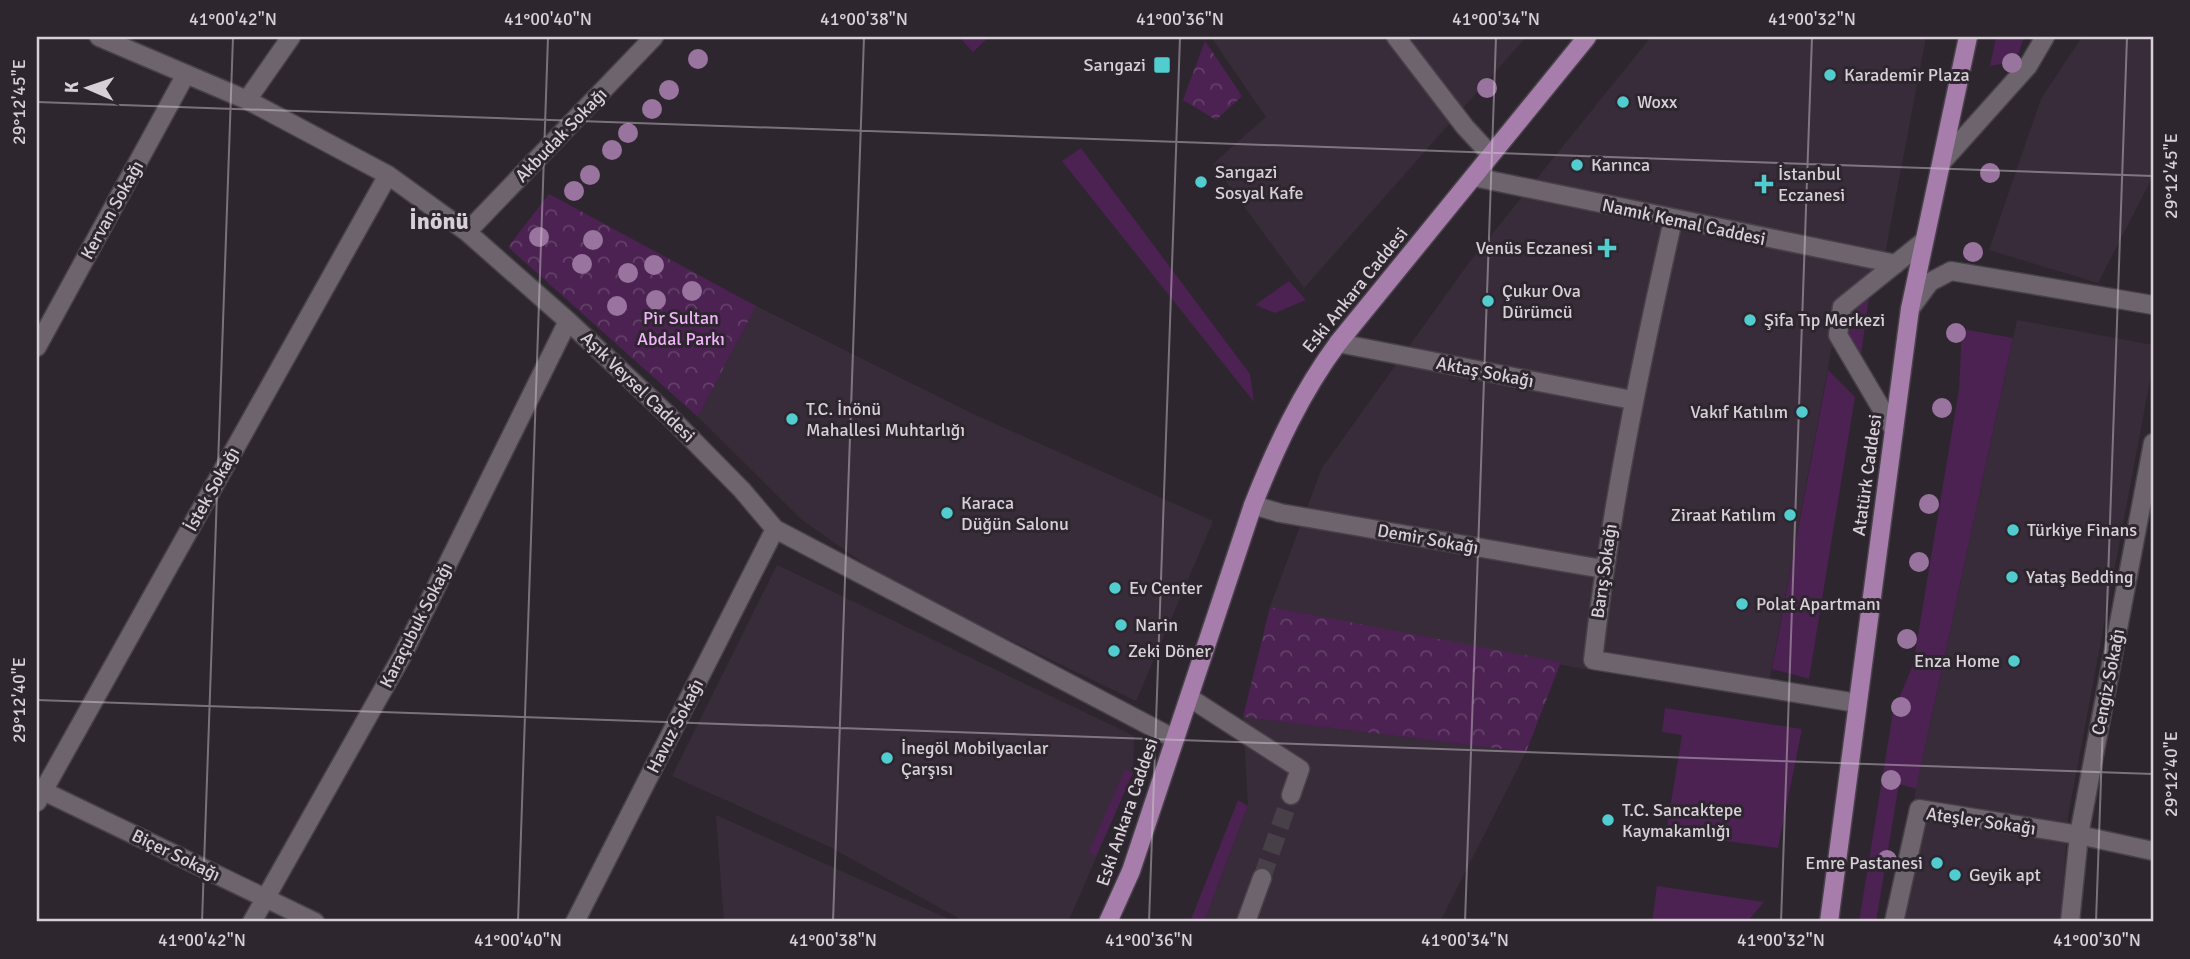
<svg xmlns="http://www.w3.org/2000/svg" width="2190" height="959" font-family="Signika,sans-serif">
<style>
.built{fill:#392c3a}
.green{fill:#4b2251}
.park{fill:url(#park-crowns)}
.lines{fill:none;stroke-linecap:round;stroke-linejoin:round}
.minor-tunnel{stroke:#474048;stroke-width:18;stroke-dasharray:18 9;stroke-linecap:butt}
.minor-casing{stroke:#484149;stroke-width:21}
.major-casing{stroke:#484149;stroke-width:21}
.minor{stroke:#6d646e;stroke-width:18}
.major{stroke:#a67dab;stroke-width:18}
.tree{fill:#99749e}
.ticks{fill:none;stroke:#d7d1d7;stroke-width:2;stroke-opacity:0.45}
.poi-dot{fill:#52cdcf;stroke:#2e262f;stroke-width:2.5}
.labels{text-anchor:middle;stroke-width:6;stroke-linejoin:round;paint-order:stroke}
.poi-label{font-size:18px;fill:#d7d1d7;stroke:#2e262f;text-anchor:start}
.street-label{font-size:18px;fill:#d7d1d7;stroke:#2e262f}
.park-label{font-size:18px;fill:#f0b4f9;stroke:#2e262f}
.district-label{font-size:24px;font-weight:bold;fill:#d7d1d7;stroke:#2e262f}
.neatline{fill:none;stroke:#d7d1d7;stroke-width:2.5}
.ticks-label{font-size:18px;text-anchor:middle;fill:#d7d1d7}
</style>
<defs>
<pattern id="park-crowns" width="20" height="18" patternUnits="userSpaceOnUse" patternTransform="scale(1.75)"><rect width="20" height="18" fill="#4b2251"/><path d="M2 6a3 3 0 1 1 6 0M12 15a3 3 0 1 1 6 0" fill="none" stroke="#644169"/></pattern>
</defs>
<rect width="100%" height="100%" fill="#2e262f"/>
<path class="built" d="M1211,37H1526L1304,288L1213,164L1266,117Z
M1651,37H1926L1883,264L1840,303L1766,699L1579,668L1270,607L1322,468L1468,264Z
M2082,37H2153V176L2098,283L1989,250L2041,99Z
M756,306L971,413L1213,521L1136,701L887,580L801,519L698,417Z
M2017,320L2153,345V364L2068,816L2061,922H1892L1916,789Z
M777,565L1134,736L1133,773L1068,922L964,921L830,847L672,776Z
M1243,717L1526,752L1440,922H1204L1248,806Z
M716,815L955,922H724Z"/>
<path class="green" d="M959,37H989L973,52Z
M1996,37H2024L2016,61L1990,66Z
M1081,148L1250,374L1254,402L1062,161Z
M1289,281L1306,300L1275,313L1255,305Z
M1870,290L1860,362L1844,321Z
M1962,329L2013,338L1916,789L1899,784L1876,922H1859L1893,712L1913,665L1959,389Z
M1828,370L1855,397L1809,679L1772,669Z
M1665,708L1802,729L1778,848L1666,833L1682,735L1662,732Z
M1125,769L1133,773L1096,856L1088,853Z
M1238,800L1248,806L1204,922H1190Z
M1657,886L1764,902L1747,922H1652Z"/>
<path class="park" d="M1205,41L1242,96L1216,120L1183,100Z
M549,194L756,306L698,417L508,247Z
M1270,607L1561,662L1526,752L1243,717Z"/>
<g class="lines">
<path class="minor-tunnel" d="M1262,878L1291,795"/>
<defs>
<path id="minor" d="M99,37L247,100L388,175L467,232L568,321L668,415L742,490L775,529L1175,739
M1396,37L1465,127L1490,154
M247,100L291,37
M1942,162L2028,66L2045,37
M1474,177L1896,264
M1673,220C1640,366 1610,511 1593,660L1857,703
M467,232L654,37
M1910,309L1930,282L1951,271L2153,305
M1338,343L1632,400
M37,347L186,74
M1894,430L1838,335L1842,307L1924,241
M1253,505L1280,513L1603,569
M1190,698L1300,769L1291,795
M37,788L315,922
M37,802L388,175
M252,922L402,656L568,321
M575,922L775,529
M1246,922L1262,878
M1894,922L1919,809L2079,835L2153,851
M2070,922L2079,835L2153,443"/>
<path id="major" d="M1108,922L1131,871L1253,505C1276,447 1301,393 1338,343L1587,37
M1829,922L1910,309L1968,37"/>
</defs>
<use href="#minor" class="minor-casing"/>
<use href="#major" class="major-casing"/>
<use href="#minor" class="minor"/>
<use href="#major" class="major"/>
</g>
<g class="tree">
<circle cx="698" cy="59" r="10"/>
<circle cx="2012" cy="63" r="10"/>
<circle cx="1487" cy="88" r="10"/>
<circle cx="669" cy="90" r="10"/>
<circle cx="652" cy="109" r="10"/>
<circle cx="628" cy="133" r="10"/>
<circle cx="612" cy="150" r="10"/>
<circle cx="1990" cy="173" r="10"/>
<circle cx="590" cy="175" r="10"/>
<circle cx="574" cy="191" r="10"/>
<circle cx="539" cy="237" r="10"/>
<circle cx="593" cy="240" r="10"/>
<circle cx="1973" cy="252" r="10"/>
<circle cx="582" cy="264" r="10"/>
<circle cx="654" cy="265" r="10"/>
<circle cx="628" cy="273" r="10"/>
<circle cx="692" cy="291" r="10"/>
<circle cx="656" cy="300" r="10"/>
<circle cx="617" cy="306" r="10"/>
<circle cx="1956" cy="333" r="10"/>
<circle cx="1942" cy="408" r="10"/>
<circle cx="1929" cy="504" r="10"/>
<circle cx="1919" cy="562" r="10"/>
<circle cx="1907" cy="639" r="10"/>
<circle cx="1901" cy="707" r="10"/>
<circle cx="1891" cy="780" r="10"/>
<circle cx="1887" cy="860" r="10"/>
</g>
<path class="ticks" d="M37,102L2153,176M37,700L2153,774M202,922L233,37M518,922L548,37M833,922L864,37M1149,922L1180,37M1465,922L1496,37M1781,922L1812,37M2096,922L2127,37"/>
<g class="poi-dot">
<rect x="1153" y="56" width="18" height="18" rx="3.5"/>
<circle cx="1830" cy="75" r="7"/>
<circle cx="1623" cy="102" r="7"/>
<circle cx="1577" cy="165" r="7"/>
<circle cx="1201" cy="182" r="7"/>
<path d="M1760.5 173.5h7v7h7v7h-7v7h-7v-7h-7v-7h7z"/>
<path d="M1603.5 237.5h7v7h7v7h-7v7h-7v-7h-7v-7h7z"/>
<circle cx="1488" cy="301" r="7"/>
<circle cx="1750" cy="320" r="7"/>
<circle cx="1802" cy="412" r="7"/>
<circle cx="792" cy="419" r="7"/>
<circle cx="947" cy="513" r="7"/>
<circle cx="1790" cy="515" r="7"/>
<circle cx="2013" cy="530" r="7"/>
<circle cx="2012" cy="577" r="7"/>
<circle cx="1115" cy="588" r="7"/>
<circle cx="1742" cy="604" r="7"/>
<circle cx="1121" cy="625" r="7"/>
<circle cx="1114" cy="651" r="7"/>
<circle cx="2014" cy="661" r="7"/>
<circle cx="887" cy="758" r="7"/>
<circle cx="1608" cy="820" r="7"/>
<circle cx="1937" cy="863" r="7"/>
<circle cx="1955" cy="875" r="7"/>
</g>
<g class="labels">
<g class="poi-label">
<text x="1146" y="71" text-anchor="end">Sarıgazi</text>
<text x="1844" y="81">Karademir Plaza</text>
<text x="1637" y="108">Woxx</text>
<text x="1591" y="171">Karınca</text>
<text x="1215" y="178">Sarıgazi<tspan x="1215" dy="21">Sosyal Kafe</tspan></text>
<text x="1778" y="180">İstanbul<tspan x="1778" dy="21">Eczanesi</tspan></text>
<text x="1593" y="254" text-anchor="end">Venüs Eczanesi</text>
<text x="1502" y="297">Çukur Ova<tspan x="1502" dy="21">Dürümcü</tspan></text>
<text x="1764" y="326">Şifa Tıp Merkezi</text>
<text x="806" y="415">T.C. İnönü<tspan x="806" dy="21">Mahallesi Muhtarlığı</tspan></text>
<text x="1788" y="418" text-anchor="end">Vakıf Katılım</text>
<text x="961" y="509">Karaca<tspan x="961" dy="21">Düğün Salonu</tspan></text>
<text x="1776" y="521" text-anchor="end">Ziraat Katılım</text>
<text x="2027" y="536">Türkiye Finans</text>
<text x="2026" y="583">Yataş Bedding</text>
<text x="1129" y="594">Ev Center</text>
<text x="1756" y="610">Polat Apartmanı</text>
<text x="1135" y="631">Narin</text>
<text x="1128" y="657">Zeki Döner</text>
<text x="2000" y="667" text-anchor="end">Enza Home</text>
<text x="901" y="754">İnegöl Mobilyacılar<tspan x="901" dy="21">Çarşısı</tspan></text>
<text x="1622" y="816">T.C. Sancaktepe<tspan x="1622" dy="21">Kaymakamlığı</tspan></text>
<text x="1923" y="869" text-anchor="end">Emre Pastanesi</text>
<text x="1969" y="881">Geyik apt</text>
</g>
<g class="street-label">
<text transform="translate(561 135) rotate(-46)" y="6">Akbudak Sokağı</text>
<text transform="translate(112 210) rotate(-61)" y="6">Kervan Sokağı</text>
<text transform="translate(1684 222) rotate(12)" y="6">Namık Kemal Caddesi</text>
<text transform="translate(1355 290) rotate(-51)" y="6">Eski Ankara Caddesi</text>
<text transform="translate(1485 372) rotate(11)" y="6">Aktaş Sokağı</text>
<text transform="translate(638 387) rotate(44)" y="6">Aşık Veysel Caddesi</text>
<text transform="translate(1867 475) rotate(-82)" y="6">Atatürk Caddesi</text>
<text transform="translate(212 489) rotate(-61)" y="6">İstek Sokağı</text>
<text transform="translate(1428 539) rotate(10)" y="6">Demir Sokağı</text>
<text transform="translate(1604 571) rotate(-82)" y="6">Barış Sokağı</text>
<text transform="translate(416 625) rotate(-63)" y="6">Karaçubuk Sokağı</text>
<text transform="translate(2108 682) rotate(-79)" y="6">Cengiz Sokağı</text>
<text transform="translate(675 726) rotate(-63)" y="6">Havuz Sokağı</text>
<text transform="translate(1127 812) rotate(-71)" y="6">Eski Ankara Caddesi</text>
<text transform="translate(1981 821) rotate(8)" y="6">Ateşler Sokağı</text>
<text transform="translate(176 855) rotate(26)" y="6">Biçer Sokağı</text>
</g>
<g class="park-label">
<text x="681" y="324">Pir Sultan<tspan x="681" dy="21">Abdal Parkı</tspan></text>
</g>
<g class="district-label">
<text x="439" y="229">İnönü</text>
</g>
</g>
<rect width="2190" height="959" fill="none" stroke="#2e262f" stroke-width="77"/>
<g transform="translate(88 88) rotate(272)" stroke="#2e262f" stroke-width="5" paint-order="stroke">
<path d="M0-5L12 26L0 18L-12 26Z" fill="#d7d1d7"/>
<text y="-10" font-size="19" font-weight="bold" text-anchor="middle" fill="#d7d1d7">K</text>
</g>
<rect x="38" y="38" width="2114" height="882" class="neatline"/>
<g class="ticks-label">
<text x="233" y="25">41°00'42"N</text>
<text x="548" y="25">41°00'40"N</text>
<text x="864" y="25">41°00'38"N</text>
<text x="1180" y="25">41°00'36"N</text>
<text x="1496" y="25">41°00'34"N</text>
<text x="1812" y="25">41°00'32"N</text>
<text transform="translate(19 102) rotate(-90)" y="6">29°12'45"E</text>
<text transform="translate(2171 176) rotate(-90)" y="6">29°12'45"E</text>
<text transform="translate(19 700) rotate(-90)" y="6">29°12'40"E</text>
<text transform="translate(2171 774) rotate(-90)" y="6">29°12'40"E</text>
<text x="202" y="946">41°00'42"N</text>
<text x="518" y="946">41°00'40"N</text>
<text x="833" y="946">41°00'38"N</text>
<text x="1149" y="946">41°00'36"N</text>
<text x="1465" y="946">41°00'34"N</text>
<text x="1781" y="946">41°00'32"N</text>
<text x="2097" y="946">41°00'30"N</text>
</g>
</svg>
